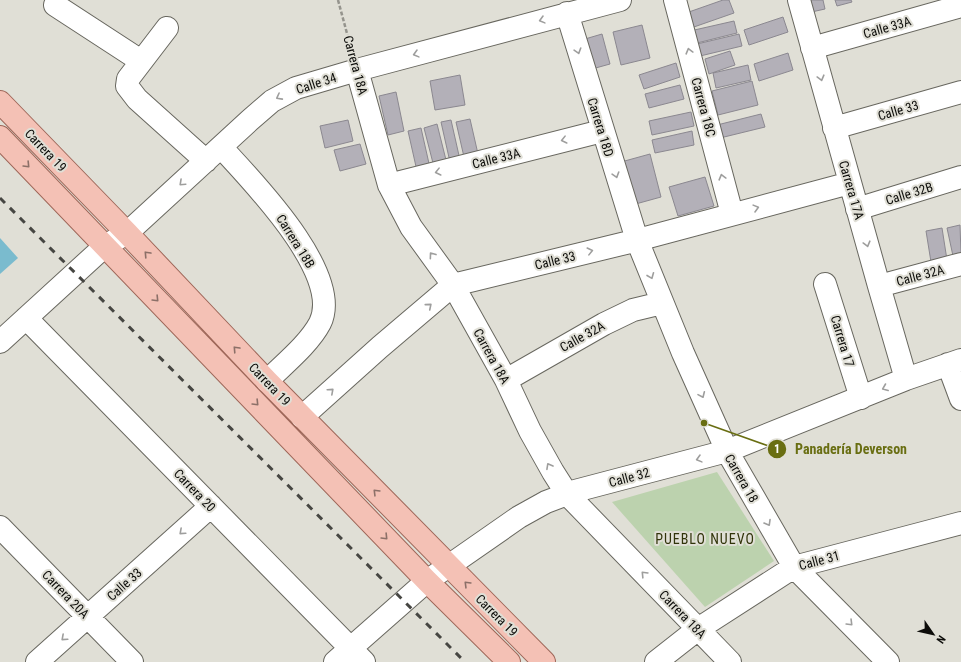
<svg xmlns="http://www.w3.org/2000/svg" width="961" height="662" font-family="'Roboto Condensed',sans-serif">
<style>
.green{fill:#bcd2ae}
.water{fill:#7abbce}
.building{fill:#b3b0b8;stroke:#8b8890}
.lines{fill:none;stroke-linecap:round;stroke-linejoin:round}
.minor-casing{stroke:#68675f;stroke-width:24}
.major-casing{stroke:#9e6759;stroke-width:24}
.path{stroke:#95948d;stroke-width:2.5;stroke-dasharray:4 2;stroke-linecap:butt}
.minor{stroke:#fff;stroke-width:22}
.major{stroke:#f4c1b5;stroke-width:22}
.rail{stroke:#464642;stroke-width:3;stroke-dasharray:7 7;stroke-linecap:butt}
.oneway{stroke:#9e9e9d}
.oneway2{stroke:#8c7068}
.labels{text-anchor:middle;stroke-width:4;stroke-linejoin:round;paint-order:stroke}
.street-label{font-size:13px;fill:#0c0c09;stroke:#e0dfd6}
.neighbourhood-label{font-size:14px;letter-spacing:1px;fill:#31340a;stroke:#e0dfd6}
.leader{fill:none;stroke:#696e12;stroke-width:1.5}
.callout-dot{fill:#696e12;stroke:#e0dfd6;stroke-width:1.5}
.mark-label{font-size:12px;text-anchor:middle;font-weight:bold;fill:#fff}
.callout-label{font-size:14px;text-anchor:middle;font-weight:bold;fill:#696e12;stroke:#e0dfd6;stroke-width:4;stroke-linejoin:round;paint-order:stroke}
</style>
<rect width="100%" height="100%" fill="#e0dfd6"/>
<path class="green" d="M717,472L774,561L705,607L612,502Z"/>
<path class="water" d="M0,238L18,258L0,274Z"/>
<path class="building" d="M723,0H729L734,13L691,28L686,13Z
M804,0H823L825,9L807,13Z
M835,0H851L852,2L837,6Z
M783,17L788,32L749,45L744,30Z
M734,21L737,33L693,44L690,31Z
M642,25L650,58L621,65L613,32Z
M602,34L610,64L592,69L585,39Z
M739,34L742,46L700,56L697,44Z
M730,51L735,65L709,74L705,59Z
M788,53L793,70L759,81L754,64Z
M676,63L680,77L644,89L639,75Z
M748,65L751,80L716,88L713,73Z
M460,75L465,105L435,110L430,81Z
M752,81L758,105L718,115L712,91Z
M680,85L684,99L649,108L645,94Z
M396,92L404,131L388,135L379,96Z
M691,112L694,126L652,135L649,121Z
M761,114L765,127L720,138L717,125Z
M470,119L478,154L464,157L456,122Z
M348,120L353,141L325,148L320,126Z
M451,120L460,160L450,162L441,122Z
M437,124L447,164L434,167L424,128Z
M421,128L430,168L417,171L408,131Z
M692,131L694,145L655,153L652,140Z
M360,144L366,164L340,171L334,150Z
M650,154L661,197L632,205L621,162Z
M705,177L714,206L678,216L669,187Z
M960,225L961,254L953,256L947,228Z
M942,228L947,260L931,262L926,231Z"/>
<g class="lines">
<defs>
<path id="minor" d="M675,0L732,214
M799,0L879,286L906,379
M55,5L141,61
M567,13L637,240L683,353L727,451L794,567L888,662
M167,28L128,79L127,86L137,99L206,161
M812,48L961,6
M357,70L389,185L411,227L453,285L506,380L530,431L553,472L567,494L730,662
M834,128L961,92
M221,147C251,180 344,274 320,323C309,344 284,364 267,381
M389,185L602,131
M857,209L961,177
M825,284L861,398
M879,286L961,264
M26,318L364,662
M0,342L105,246L127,233L250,120L272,101L296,88L357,70L620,0
M948,364L961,399
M506,380L604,324L633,310L662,303
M302,417L380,347L453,285L630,242L850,183
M0,527L132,662
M37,662L211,506
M335,662L427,581L519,517L546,502L575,491L727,451L906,379L961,360
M656,662L698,629L794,567L961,523"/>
<path id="major" d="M0,102L127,233L267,381L544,662
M0,137L427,581L509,662"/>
</defs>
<use href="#minor" class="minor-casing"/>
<use href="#major" class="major-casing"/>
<path class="path" d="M338,0L352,52"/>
<use href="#minor" class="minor"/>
<use href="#major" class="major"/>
<path class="rail" d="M0,198L465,662"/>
</g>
<defs><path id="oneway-chevron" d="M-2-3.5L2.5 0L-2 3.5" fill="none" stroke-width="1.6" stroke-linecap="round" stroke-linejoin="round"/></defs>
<g class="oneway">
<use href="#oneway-chevron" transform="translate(542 20) rotate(165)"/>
<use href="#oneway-chevron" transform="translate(578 51) rotate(73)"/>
<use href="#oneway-chevron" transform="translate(689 51) rotate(-105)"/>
<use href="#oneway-chevron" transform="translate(416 54) rotate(165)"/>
<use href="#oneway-chevron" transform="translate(821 78) rotate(75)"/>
<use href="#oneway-chevron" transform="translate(279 97) rotate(152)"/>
<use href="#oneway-chevron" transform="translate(564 140) rotate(166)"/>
<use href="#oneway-chevron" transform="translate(438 172) rotate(166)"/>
<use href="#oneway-chevron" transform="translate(616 175) rotate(73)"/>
<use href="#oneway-chevron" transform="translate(722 177) rotate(-105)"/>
<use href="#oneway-chevron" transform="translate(182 183) rotate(137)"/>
<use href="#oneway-chevron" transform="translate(756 208) rotate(-15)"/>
<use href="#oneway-chevron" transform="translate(867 244) rotate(75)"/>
<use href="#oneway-chevron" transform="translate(590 251) rotate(-14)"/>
<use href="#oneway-chevron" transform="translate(432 255) rotate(-126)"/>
<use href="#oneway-chevron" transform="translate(651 276) rotate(68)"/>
<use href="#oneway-chevron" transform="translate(429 306) rotate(-40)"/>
<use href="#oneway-chevron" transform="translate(885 388) rotate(158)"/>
<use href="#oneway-chevron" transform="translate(331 391) rotate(-42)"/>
<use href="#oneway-chevron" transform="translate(702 395) rotate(66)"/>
<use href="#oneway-chevron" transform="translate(699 459) rotate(165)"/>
<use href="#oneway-chevron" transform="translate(549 466) rotate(-119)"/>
<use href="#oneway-chevron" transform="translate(768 523) rotate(60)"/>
<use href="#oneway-chevron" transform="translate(182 532) rotate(138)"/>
<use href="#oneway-chevron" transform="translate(644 574) rotate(-134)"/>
<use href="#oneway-chevron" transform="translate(850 623) rotate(45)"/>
<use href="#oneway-chevron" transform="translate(64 638) rotate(138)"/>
</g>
<g class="oneway2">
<use href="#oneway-chevron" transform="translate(27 165) rotate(46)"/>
<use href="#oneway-chevron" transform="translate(147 254) rotate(-133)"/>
<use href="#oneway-chevron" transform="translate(156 299) rotate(46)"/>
<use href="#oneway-chevron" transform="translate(236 349) rotate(-133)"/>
<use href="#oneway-chevron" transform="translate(256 403) rotate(46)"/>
<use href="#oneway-chevron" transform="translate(376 492) rotate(-135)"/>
<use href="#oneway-chevron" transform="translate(385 537) rotate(46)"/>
<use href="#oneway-chevron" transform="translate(467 584) rotate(-135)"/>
</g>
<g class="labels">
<g class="street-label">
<text transform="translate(887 27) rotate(-16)" y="5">Calle 33A</text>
<text transform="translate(356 65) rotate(75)" y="5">Carrera 18A</text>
<text transform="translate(316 83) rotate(-18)" y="5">Calle 34</text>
<text transform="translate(704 107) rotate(75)" y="5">Carrera 18C</text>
<text transform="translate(898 110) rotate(-16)" y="5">Calle 33</text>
<text transform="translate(601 127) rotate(73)" y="5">Carrera 18D</text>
<text transform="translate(46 150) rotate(46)" y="5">Carrera 19</text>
<text transform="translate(496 158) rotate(-14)" y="5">Calle 33A</text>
<text transform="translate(852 190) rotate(74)" y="5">Carrera 17A</text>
<text transform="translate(909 193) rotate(-17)" y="5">Calle 32B</text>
<text transform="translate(296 241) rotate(58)" y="5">Carrera 18B</text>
<text transform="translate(555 260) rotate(-14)" y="5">Calle 33</text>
<text transform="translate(920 275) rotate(-15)" y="5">Calle 32A</text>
<text transform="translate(582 336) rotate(-29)" y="5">Calle 32A</text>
<text transform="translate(843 341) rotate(73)" y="5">Carrera 17</text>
<text transform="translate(492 356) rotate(61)" y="5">Carrera 18A</text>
<text transform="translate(270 384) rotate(46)" y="5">Carrera 19</text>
<text transform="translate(629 477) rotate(-15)" y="5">Calle 32</text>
<text transform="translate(742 478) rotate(60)" y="5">Carrera 18</text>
<text transform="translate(195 490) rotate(46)" y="5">Carrera 20</text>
<text transform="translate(819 560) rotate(-15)" y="5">Calle 31</text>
<text transform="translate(124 584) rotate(-42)" y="5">Calle 33</text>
<text transform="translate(66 594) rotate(46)" y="5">Carrera 20A</text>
<text transform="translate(683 614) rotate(46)" y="5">Carrera 18A</text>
<text transform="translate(497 615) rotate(45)" y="5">Carrera 19</text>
</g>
<g class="neighbourhood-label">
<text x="705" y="544">PUEBLO NUEVO</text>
</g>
</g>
<path class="leader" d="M704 423L777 449"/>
<g class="callout-dot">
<circle cx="704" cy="423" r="4"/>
<circle cx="777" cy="449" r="10"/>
</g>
<g class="mark-label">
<text x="777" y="453">1</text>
</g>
<g class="callout-label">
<text x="851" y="454">Panadería Deverson</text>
</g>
<g transform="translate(933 634) rotate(124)" stroke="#e0dfd6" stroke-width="3" paint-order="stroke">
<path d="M0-3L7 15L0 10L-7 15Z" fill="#0c0c09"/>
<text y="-6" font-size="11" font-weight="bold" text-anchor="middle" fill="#0c0c09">N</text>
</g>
</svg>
